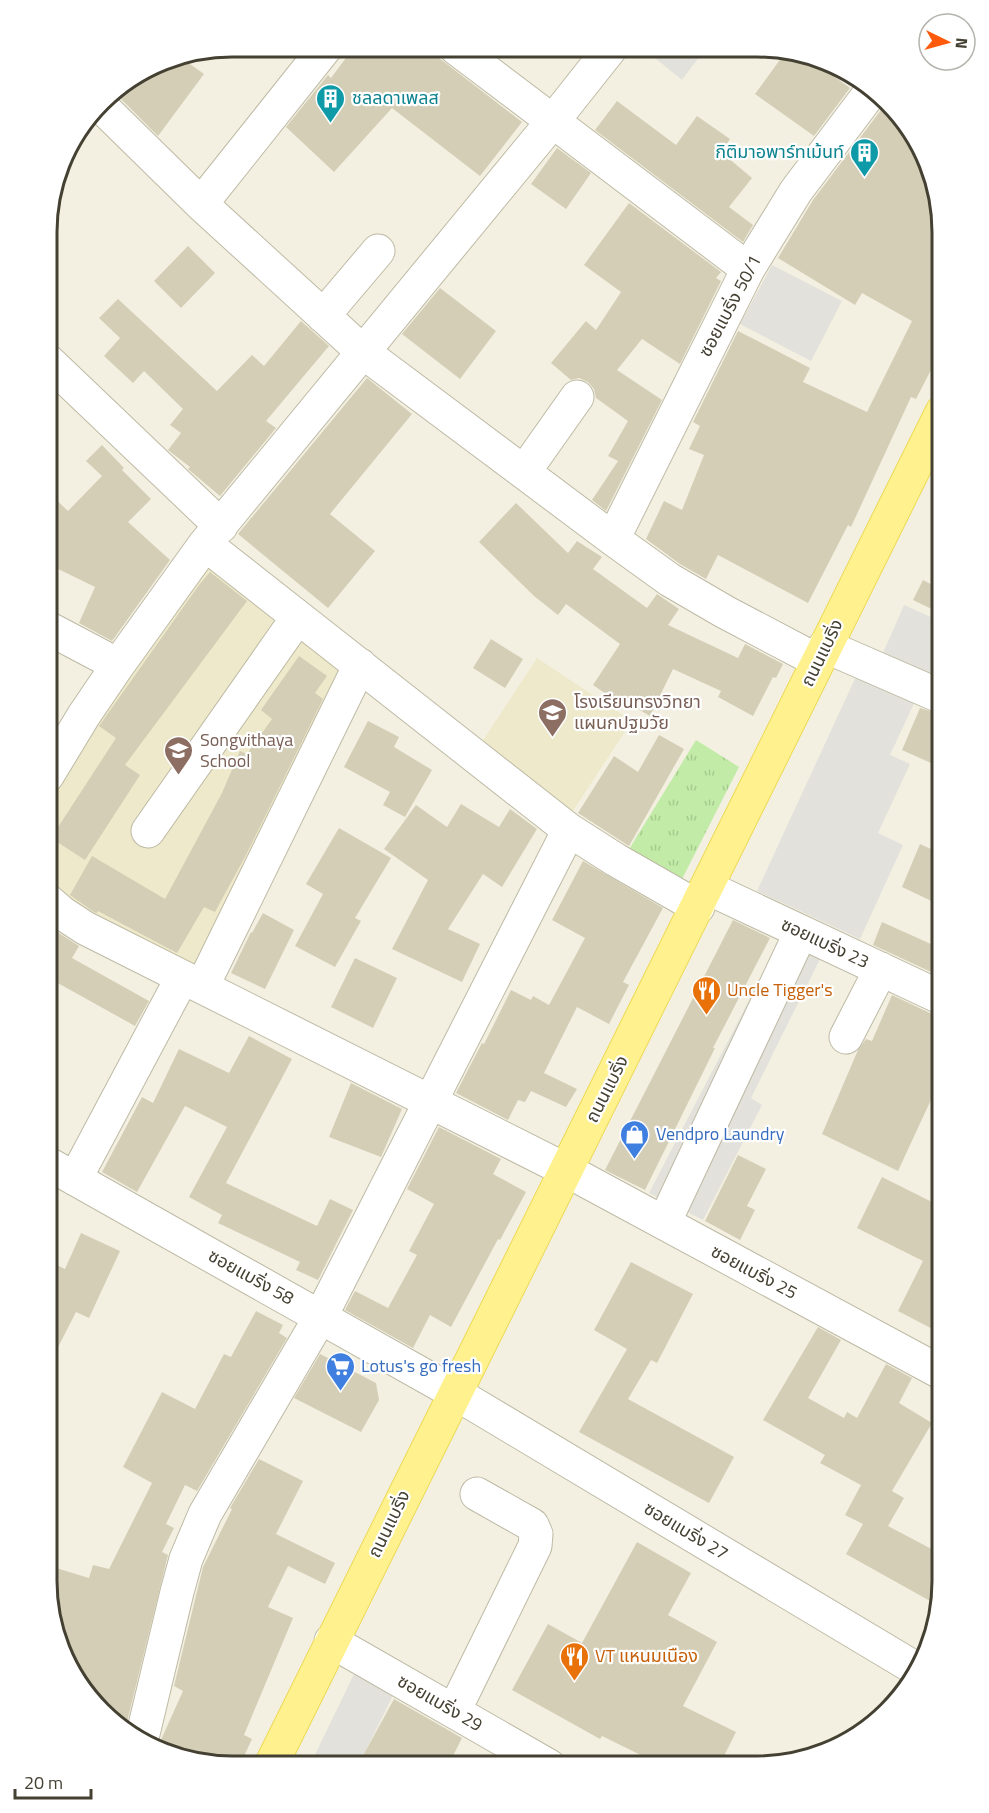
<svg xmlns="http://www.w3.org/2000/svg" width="989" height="1813" font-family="'Titillium Web','Noto Sans Thai',sans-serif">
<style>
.education{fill:#ede9ca}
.grass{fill:url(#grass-tufts)}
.parking{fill:#e2e1db}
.building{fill:#d4ceb6}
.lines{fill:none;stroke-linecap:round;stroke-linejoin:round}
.minor-casing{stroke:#bebaa4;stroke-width:35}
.major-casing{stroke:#edd955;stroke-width:35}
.minor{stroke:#fff;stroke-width:33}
.major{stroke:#fff28e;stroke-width:33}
.labels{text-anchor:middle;stroke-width:4.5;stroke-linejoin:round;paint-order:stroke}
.culture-label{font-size:18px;fill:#0d838f;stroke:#fff;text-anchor:start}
.street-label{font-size:18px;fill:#444032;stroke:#fff}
.education-label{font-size:18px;fill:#785e54;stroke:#fff;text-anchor:start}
.food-label{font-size:18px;fill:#c56008;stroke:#fff;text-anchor:start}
.shop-label{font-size:18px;fill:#366cbe;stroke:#fff;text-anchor:start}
.rim{fill:none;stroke:#444032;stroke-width:3}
</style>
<defs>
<pattern id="grass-tufts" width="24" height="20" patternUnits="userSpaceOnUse" patternTransform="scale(1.5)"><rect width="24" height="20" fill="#c1eba6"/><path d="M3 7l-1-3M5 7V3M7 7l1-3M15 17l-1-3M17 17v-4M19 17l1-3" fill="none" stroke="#a7cb8f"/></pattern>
</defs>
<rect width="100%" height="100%" fill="#f3f0e2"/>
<path class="education" d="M208,558L352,671L199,977L67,904L48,883L47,802L68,755Z
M537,658L632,721L569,817L474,754Z"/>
<path class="grass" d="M696,740L739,767L680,883L628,851Z"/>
<path class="parking" d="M644,49H705L682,80Z
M772,265L842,301L811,361L740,324Z
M904,605L942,622V688L880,660Z
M859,670L917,697L890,755L910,764L878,833L903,845L860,939L757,891Z
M782,937L821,957L751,1098L762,1105L703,1220L649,1193Z
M355,1672L393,1695L359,1765H310Z"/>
<path class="building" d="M354,47L426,48L522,122L480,176L392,108L334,172L286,127L328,75L331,78Z
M787,50H793L806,56L850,88L814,136L755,94Z
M180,57L204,74L158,136L114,92L118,88L161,60Z
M617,101L676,145L697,116L730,139L721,152L752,178L729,207L753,225L743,242L595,130Z
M881,110L901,126L933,172L942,232V369L934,364L916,399L911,397L851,527L848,525L808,603L718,555L706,579L680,564L646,539L664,501L682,510L704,455L689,449L700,426L693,422L738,331L810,368L803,382L867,412L912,321L862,293L855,305L778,258L813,200Z
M557,148L591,173L566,209L531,184Z
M629,203L721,272L716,278L721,281L680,364L642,339L617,370L662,400L606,511L592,500L618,461L608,456L628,421L596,398L594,389L588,382L579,378L571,380L551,363L586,321L596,330L621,292L584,265Z
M188,246L215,273L181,308L154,281Z
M440,288L496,331L460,379L402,334Z
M118,299L217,391L252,355L264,366L301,321L329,346L266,421L276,428L220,496L188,469L190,467L168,450L181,433L170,425L183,409L144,371L133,383L104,356L120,338L99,318Z
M367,378L412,414L330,514L375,551L328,608L238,534Z
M102,445L124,468L122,470L151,499L128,522L170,560L112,641L79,623L95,587L48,564V555L58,533L48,523V492L68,511L102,476L86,461Z
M516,503L568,553L577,541L602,557L593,569L647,608L657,594L679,609L668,625L738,658L745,644L783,664L776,678L773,677L753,716L718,697L721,691L673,669L650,716L617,697L615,700L593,685L620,644L566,604L558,615L534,596L479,542Z
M210,572L247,601L125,765L140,775L85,860L51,838L116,738L99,726L199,585Z
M923,580L942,590V614L913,600Z
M491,639L523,659L505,688L473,668Z
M299,656L327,676L315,693L323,699L246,855L215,912L204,907L177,953L98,911L97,913L94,912L70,895L92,856L165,899L222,793L240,751L247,754L272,719L261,710Z
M920,708L942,715V768L902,750Z
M368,721L399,737L394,747L432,770L405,817L383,805L390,792L344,767Z
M659,735L684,749L629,846L578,813L614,756L638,772Z
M461,804L499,827L510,809L537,829L502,887L483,874L448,929L480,944L462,982L392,949L428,880L384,849L416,805L447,827Z
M339,828L391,858L355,918L361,921L335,967L295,946L323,894L306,884Z
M920,844L942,854V906L902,887Z
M583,861L663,908L623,982L629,985L609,1024L577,1007L544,1073L577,1089L566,1107L531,1091L525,1102L518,1100L508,1120L456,1093L482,1043L484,1044L511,990L531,1000L533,996L549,1005L585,938L552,920Z
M263,913L294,930L265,989L231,973L251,932L252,933Z
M733,920L770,938L713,1048H715L645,1190L605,1170Z
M882,922L942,949V977L873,945Z
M51,928L79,946L72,958L149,1001L135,1026L47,977V935Z
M355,958L397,978L373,1028L331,1007Z
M892,995L934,1015L942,1017V1050L933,1068L942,1073V1076L898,1171L822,1134L858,1050L866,1039L872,1041Z
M249,1036L292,1059L226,1183L317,1226L330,1199L353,1210L318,1280L296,1270L300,1262L218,1223L222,1215L189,1197L227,1127L185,1106L137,1192L102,1172L142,1097L153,1103L179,1049L229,1073Z
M351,1083L402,1109L381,1157L329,1137Z
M439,1127L501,1159L493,1174L526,1192L500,1240L498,1239L451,1327L430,1315L413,1348L345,1310L355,1291L388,1308L417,1255L409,1251L434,1204L407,1189Z
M738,1155L766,1169L747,1206L755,1210L740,1240L705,1221Z
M882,1177L942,1207V1334L898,1311L923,1261L857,1228Z
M81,1233L120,1251L89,1318L76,1312L47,1369V1260L65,1269Z
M631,1262L693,1294L657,1363L651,1360L628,1399L734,1457L709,1503L579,1432L627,1349L594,1330Z
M256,1311L283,1325L279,1333L287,1338L197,1491L185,1485L166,1524L174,1528L162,1552L168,1555L125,1730L119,1728L78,1684L56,1641L47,1586L53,1567L89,1578L93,1565L109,1569L152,1483L123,1467L162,1392L195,1409L224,1354L231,1357Z
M818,1327L841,1340L808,1398L844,1418L847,1412L857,1418L886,1364L912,1378L899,1403L932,1423L892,1491L904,1498L888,1526L941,1554L933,1569L942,1574V1593L939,1606L846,1554L863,1524L845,1515L861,1485L820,1463L825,1455L763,1420Z
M320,1354L376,1383L379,1400L361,1432L294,1398Z
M259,1459L303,1481L276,1534L335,1563L325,1584L288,1566L268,1607L293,1618L244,1735L252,1739L240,1765H207L160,1742L183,1691L174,1686L203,1567L232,1509L230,1508Z
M637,1542L691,1573L668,1615L717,1642L683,1706L736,1732L719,1766H663L602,1736L600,1739L512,1690L548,1624L582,1643Z
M394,1699L462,1738L448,1766L358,1765Z"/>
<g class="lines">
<defs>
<path id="minor" d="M456,48L748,269
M100,105L201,204L363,352L613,539L670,580L725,612L818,661
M201,204L326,47
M323,316L378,251
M48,361L221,526
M524,472L577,397
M613,539L748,269L796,191L873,89
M205,544L569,830L616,860L698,907
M48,628L118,665
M825,646L942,697
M47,776L84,715L118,665L205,544L553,121L610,49
M148,831L298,617
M708,888L942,998
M47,900L62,913L85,928L566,1170L942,1373
M202,987L360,665
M846,1037L881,969
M47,1163L455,1393L918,1670
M75,1179L182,978
M664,1223L801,932
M331,1641L549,1766
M454,1711L535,1546L536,1534L532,1525L477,1494
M142,1738L177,1592L186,1559L205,1514L321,1316L569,830"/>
<path id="major" d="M271,1765L942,412"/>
</defs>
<use href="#minor" class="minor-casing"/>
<use href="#major" class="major-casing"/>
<use href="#minor" class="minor"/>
<use href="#major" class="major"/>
</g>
<defs>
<symbol id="building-pin" viewBox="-11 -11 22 30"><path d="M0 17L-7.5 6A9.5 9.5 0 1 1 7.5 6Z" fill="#0f9aa8" stroke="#fff"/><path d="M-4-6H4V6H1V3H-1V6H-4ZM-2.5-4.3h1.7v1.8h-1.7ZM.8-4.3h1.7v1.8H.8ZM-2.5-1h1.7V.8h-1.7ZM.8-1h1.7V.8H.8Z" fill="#fff"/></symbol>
<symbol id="school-pin" viewBox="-11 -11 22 30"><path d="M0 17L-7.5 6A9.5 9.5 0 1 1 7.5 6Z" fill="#8d6e63" stroke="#fff"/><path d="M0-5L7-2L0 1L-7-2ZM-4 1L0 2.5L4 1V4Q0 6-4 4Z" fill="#fff"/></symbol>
<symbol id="restaurant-pin" viewBox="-11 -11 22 30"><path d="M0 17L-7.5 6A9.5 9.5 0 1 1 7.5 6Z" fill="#e8710a" stroke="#fff"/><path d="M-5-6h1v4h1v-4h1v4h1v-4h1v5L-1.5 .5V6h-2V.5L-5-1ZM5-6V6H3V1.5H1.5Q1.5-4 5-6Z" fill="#fff"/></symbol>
<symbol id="shop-pin" viewBox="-11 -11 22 30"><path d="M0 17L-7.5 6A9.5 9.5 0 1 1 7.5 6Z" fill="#3f7fe0" stroke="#fff"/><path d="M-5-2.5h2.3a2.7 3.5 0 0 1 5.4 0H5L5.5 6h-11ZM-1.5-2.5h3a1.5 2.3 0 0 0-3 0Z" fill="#fff"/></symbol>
<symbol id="supermarket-pin" viewBox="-11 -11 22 30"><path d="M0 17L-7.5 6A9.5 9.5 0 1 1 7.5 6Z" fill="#3f7fe0" stroke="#fff"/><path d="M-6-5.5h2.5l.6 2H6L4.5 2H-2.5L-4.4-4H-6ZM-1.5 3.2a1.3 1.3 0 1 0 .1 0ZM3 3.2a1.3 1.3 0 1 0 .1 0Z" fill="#fff"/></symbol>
</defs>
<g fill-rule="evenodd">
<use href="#building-pin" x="314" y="82" width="33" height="45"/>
<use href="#building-pin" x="848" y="136" width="33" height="45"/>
<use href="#school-pin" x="536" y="696" width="33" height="45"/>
<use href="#school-pin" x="162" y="734" width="33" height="45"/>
<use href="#restaurant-pin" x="690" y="974" width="33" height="45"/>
<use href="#shop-pin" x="618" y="1118" width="33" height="45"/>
<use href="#supermarket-pin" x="324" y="1350" width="33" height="45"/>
<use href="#restaurant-pin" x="558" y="1640" width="33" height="45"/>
</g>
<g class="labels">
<g class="culture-label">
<text x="352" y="104">ชลลดาเพลส</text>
<text x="844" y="158" text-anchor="end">กิติมาอพาร์ทเม้นท์</text>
</g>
<g class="street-label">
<text transform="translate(730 306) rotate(-62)" y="6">ซอยแบริ่ง 50/1</text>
<text transform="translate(822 653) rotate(-64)" y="6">ถนนแบริ่ง</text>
<text transform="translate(825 943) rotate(25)" y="6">ซอยแบริ่ง 23</text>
<text transform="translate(607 1089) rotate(-63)" y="6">ถนนแบริ่ง</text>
<text transform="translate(754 1272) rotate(28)" y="6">ซอยแบริ่ง 25</text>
<text transform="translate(251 1277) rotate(29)" y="6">ซอยแบริ่ง 58</text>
<text transform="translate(389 1524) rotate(-64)" y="6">ถนนแบริ่ง</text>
<text transform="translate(686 1531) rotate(31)" y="6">ซอยแบริ่ง 27</text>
<text transform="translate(440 1703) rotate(30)" y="6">ซอยแบริ่ง 29</text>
</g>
<g class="education-label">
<text x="574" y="708">โรงเรียนทรงวิทยา<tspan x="574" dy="21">แผนกปฐมวัย</tspan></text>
<text x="200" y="746">Songvithaya<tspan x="200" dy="21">School</tspan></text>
</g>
<g class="food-label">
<text x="727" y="996">Uncle Tigger's</text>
<text x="595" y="1662">VT แหนมเนือง</text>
</g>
<g class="shop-label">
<text x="656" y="1140">Vendpro Laundry</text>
<text x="361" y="1372">Lotus's go fresh</text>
</g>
</g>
<path d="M0 0H989V1813H0ZM232 57H757A175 175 0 0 1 932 232V1581A175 175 0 0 1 757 1756H232A175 175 0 0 1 57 1581V232A175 175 0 0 1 232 57Z" fill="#fff" fill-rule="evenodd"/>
<path class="rim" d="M232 57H757A175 175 0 0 1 932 232V1581A175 175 0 0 1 757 1756H232A175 175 0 0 1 57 1581V232A175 175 0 0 1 232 57Z"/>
<g transform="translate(947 42) rotate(95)"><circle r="28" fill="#ffffff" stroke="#b4b3ad" stroke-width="1.5"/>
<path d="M0-4.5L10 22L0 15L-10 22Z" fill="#ff5a0c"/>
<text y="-9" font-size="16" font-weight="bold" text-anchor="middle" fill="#444032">N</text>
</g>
<path d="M15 1789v9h76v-9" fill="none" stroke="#444032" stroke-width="3"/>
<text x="24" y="1789" font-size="18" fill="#444032" stroke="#ffffff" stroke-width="4.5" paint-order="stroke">20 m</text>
</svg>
